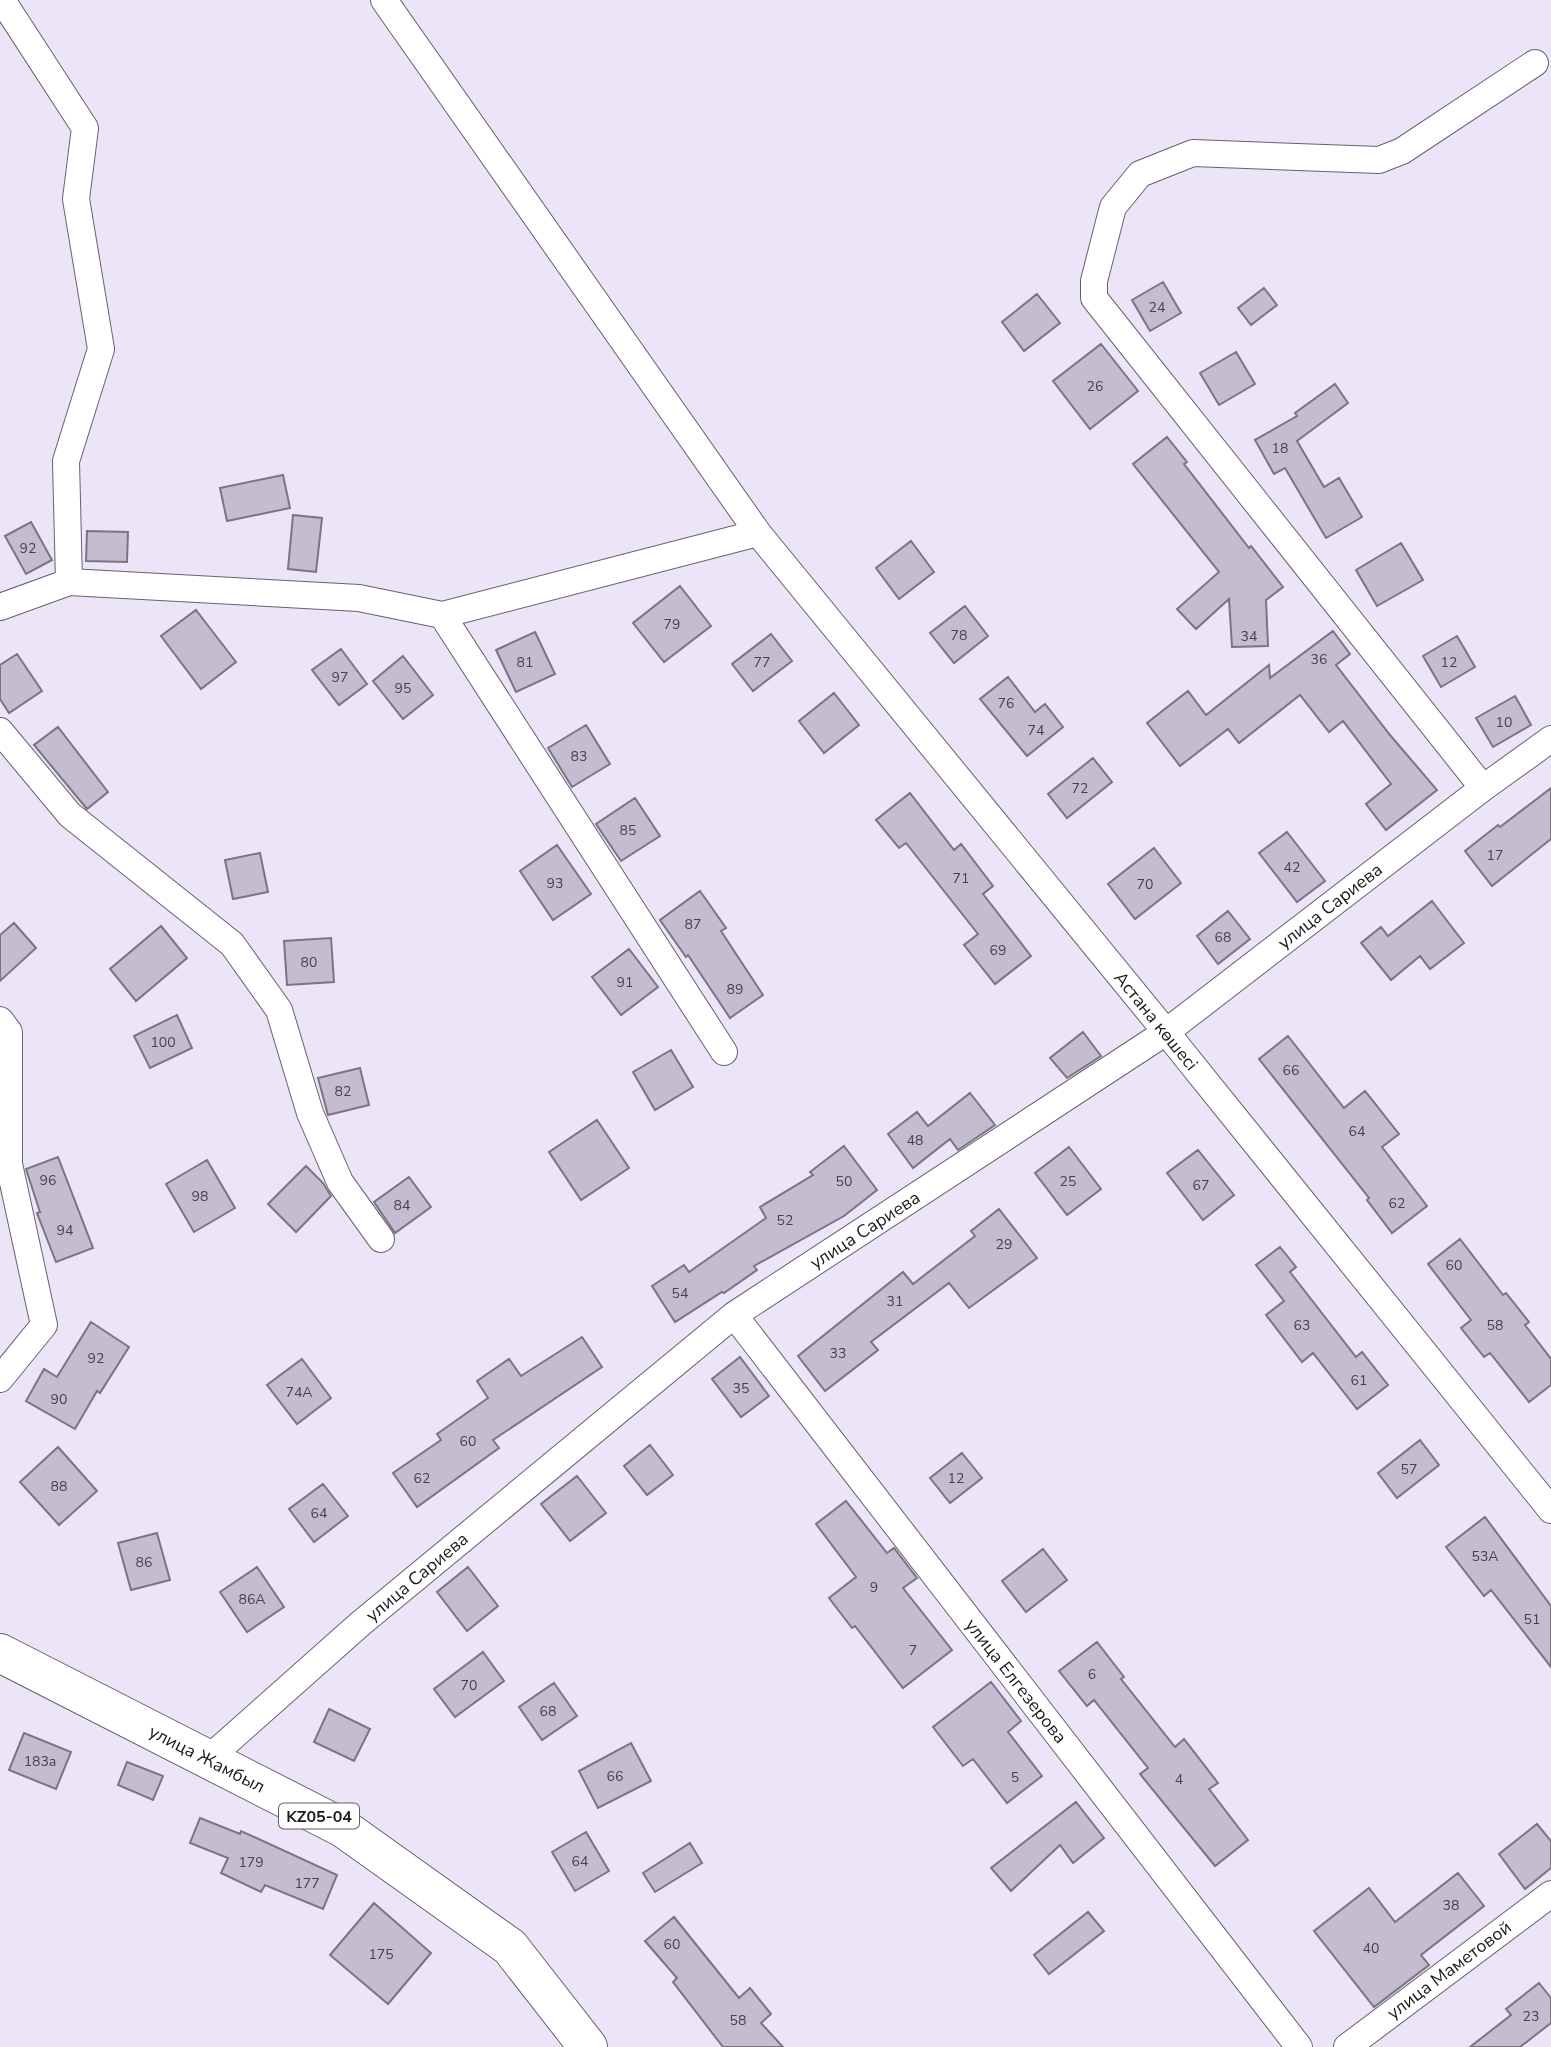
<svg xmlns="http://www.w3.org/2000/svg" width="1551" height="2047" font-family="'Nunito Sans',sans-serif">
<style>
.building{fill:#c3bdcf;stroke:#7a7484;stroke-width:2}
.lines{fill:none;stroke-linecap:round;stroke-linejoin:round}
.minor-casing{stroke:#666171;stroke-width:28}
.primary-casing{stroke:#666171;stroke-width:40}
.minor{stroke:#fff;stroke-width:26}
.primary{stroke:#fff;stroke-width:38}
.labels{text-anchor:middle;stroke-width:5;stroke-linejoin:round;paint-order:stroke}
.number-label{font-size:14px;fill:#45424b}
.shield{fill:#fff;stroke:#5f5e62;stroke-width:2}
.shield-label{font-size:16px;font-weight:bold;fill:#1b191f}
.street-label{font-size:18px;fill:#1b191f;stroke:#fff}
</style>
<rect width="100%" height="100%" fill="#ebe5f7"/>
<path class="building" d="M1163,282L1181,313L1150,331L1132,300Z
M1264,288L1277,305L1251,325L1238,308Z
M1037,294L1060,323L1024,351L1002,322Z
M1101,344L1138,391L1090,429L1053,381Z
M1236,352L1255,384L1219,405L1200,373Z
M1335,384L1348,403L1297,441L1324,487L1339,478L1362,517L1326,538L1285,468L1274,474L1255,440L1297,416L1295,413Z
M1167,437L1187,462L1184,464L1249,548L1251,546L1283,587L1266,600L1268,646L1232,647L1229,599L1196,629L1177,609L1219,572L1133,464Z
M283,475L290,508L227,521L220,488Z
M293,515L322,518L316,572L288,569Z
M31,522L52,560L26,574L5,536Z
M87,531L128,532L127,562L86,561Z
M911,541L934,572L899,599L876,568Z
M1401,543L1423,580L1377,606L1356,570Z
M680,586L711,626L664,662L633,623Z
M965,606L988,636L954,663L930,633Z
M196,610L236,662L201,689L161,636Z
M1333,631L1350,654L1336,665L1390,735L1437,790L1386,830L1366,804L1391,784L1343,721L1329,732L1300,695L1239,743L1228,729L1180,766L1147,723L1188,691L1206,715L1269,665L1270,678Z
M535,632L555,674L516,692L496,650Z
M771,634L792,661L753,691L732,664Z
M1457,636L1475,667L1441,687L1423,656Z
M341,649L367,684L339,705L312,670Z
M17,654L42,691L9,713L0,699V665Z
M403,656L433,695L403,719L373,681Z
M1008,677L1035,712L1045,704L1063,727L1027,756L980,699Z
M834,693L859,725L824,753L799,721Z
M1515,696L1531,725L1493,747L1476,718Z
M586,725L610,764L572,787L548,748Z
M58,727L108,792L87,809L34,745Z
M1093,758L1112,782L1067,818L1048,794Z
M1551,788V839L1492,886L1465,851L1498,825L1500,827Z
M910,793L954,850L961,844L993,886L983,894L1031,956L995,984L964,945L978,934L906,843L899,848L876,820Z
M635,798L660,836L621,861L596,824Z
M1287,832L1325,881L1297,902L1259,853Z
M557,845L591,894L553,920L520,871Z
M1154,848L1181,883L1135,919L1108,884Z
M260,853L268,892L233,899L225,860Z
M700,891L726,928L721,931L763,995L730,1018L688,955L686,957L660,920Z
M1432,901L1464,943L1430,969L1420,956L1391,980L1361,943L1381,927L1388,936Z
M1228,911L1250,939L1218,964L1197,936Z
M14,923L36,948L0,981V935Z
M161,926L187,958L136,1001L110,969Z
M331,938L334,982L287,985L284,941Z
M629,949L658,987L621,1015L592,977Z
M177,1015L192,1048L150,1068L134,1036Z
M1083,1032L1101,1056L1067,1078L1050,1058Z
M1288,1036L1344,1108L1365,1091L1399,1134L1382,1147L1427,1206L1392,1233L1367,1200L1369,1198L1259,1059Z
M671,1050L693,1087L655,1110L633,1072Z
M360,1068L369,1105L328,1115L318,1078Z
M970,1093L995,1125L958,1150L950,1139L913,1168L888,1134L917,1112L928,1126Z
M597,1120L629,1168L581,1200L549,1152Z
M844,1146L877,1190L844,1216L754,1266L757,1270L724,1293L722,1292L675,1322L652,1286L684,1265L689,1272L766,1218L760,1207L813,1175L810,1172Z
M1069,1147L1101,1189L1067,1215L1035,1173Z
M1198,1150L1234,1195L1203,1220L1167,1173Z
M58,1157L93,1248L56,1262L37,1213L40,1212L26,1169Z
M207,1160L235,1208L194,1232L166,1184Z
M306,1166L323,1183L331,1196L296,1232L268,1204Z
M409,1177L431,1207L395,1233L374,1202Z
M999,1209L1037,1258L969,1308L949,1283L871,1342L878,1350L825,1391L798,1356L903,1272L913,1284L975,1236L971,1231Z
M1460,1239L1503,1295L1506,1293L1529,1322L1525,1325L1551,1359V1385L1529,1402L1490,1353L1484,1357L1461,1328L1471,1320L1428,1264Z
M1280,1247L1296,1267L1290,1272L1356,1357L1362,1352L1388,1385L1357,1409L1313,1353L1302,1362L1266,1315L1284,1301L1256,1265Z
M91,1322L129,1347L100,1393L97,1391L75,1429L26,1401L44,1369L57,1377Z
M582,1337L602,1367L493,1440L499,1448L417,1507L393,1473L441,1440L437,1434L488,1398L477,1381L509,1359L521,1376Z
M740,1357L769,1396L741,1417L712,1379Z
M302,1359L331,1398L297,1424L267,1385Z
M1420,1440L1439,1465L1397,1498L1378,1473Z
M650,1445L673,1475L647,1495L624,1466Z
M58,1447L97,1491L59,1525L20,1482Z
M962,1453L982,1478L950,1503L930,1478Z
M577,1476L606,1513L570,1541L541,1504Z
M323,1484L348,1516L314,1542L289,1509Z
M846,1501L887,1553L894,1548L917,1578L903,1588L952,1650L903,1688L855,1626L852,1628L829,1598L856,1577L816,1524Z
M1485,1517L1551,1606V1667L1491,1590L1484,1596L1446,1547Z
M157,1533L170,1580L131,1590L118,1543Z
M1043,1549L1067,1580L1026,1612L1002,1581Z
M257,1567L284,1607L247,1632L220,1592Z
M468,1567L498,1606L467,1631L437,1592Z
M1097,1642L1124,1677L1121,1679L1175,1747L1184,1739L1218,1783L1209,1789L1248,1840L1215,1866L1140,1774L1148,1768L1094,1700L1087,1706L1059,1671Z
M483,1652L504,1681L455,1717L434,1689Z
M991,1682L1021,1721L1008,1732L1042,1776L1007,1803L973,1759L963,1766L933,1727Z
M554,1683L577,1716L542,1740L519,1707Z
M329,1709L370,1729L354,1761L314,1742Z
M24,1733L71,1752L56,1789L9,1770Z
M631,1743L651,1781L598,1808L579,1771Z
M127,1762L163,1776L153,1800L118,1785Z
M1076,1802L1104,1838L1073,1863L1060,1845L1011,1891L991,1868Z
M200,1818L240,1834L241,1831L337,1875L323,1909L265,1885L261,1892L221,1873L228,1858L190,1843Z
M1537,1824L1551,1841V1868L1525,1889L1499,1854Z
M586,1832L609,1871L575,1891L552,1852Z
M690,1843L702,1863L655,1892L643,1873Z
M1458,1873L1484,1906L1421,1955L1429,1965L1374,2007L1314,1931L1369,1888L1395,1922Z
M374,1903L431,1953L388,2004L330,1955Z
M1088,1912L1104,1931L1049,1974L1034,1955Z
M674,1917L739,1998L750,1988L771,2014L761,2023L783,2047H723L673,1982L677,1978L645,1941Z
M1539,1983L1551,1998V2023L1520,2047H1470L1511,2015L1506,2009Z"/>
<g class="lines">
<defs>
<path id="minor" d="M2,0L85,128L76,199L101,349L66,461L69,582
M384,0L758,533L1166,1032L1551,1510
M0,607L69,582L359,598L442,615L758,533
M442,615L724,1052
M0,731L70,815L232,944L279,1010L310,1113L340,1182L381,1239
M1483,788L1094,298V281L1113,207L1140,174L1193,153L1379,160L1402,151L1535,63
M0,1020L9,1032V1164L44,1325L0,1379
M734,1315L1299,2047
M208,1759L360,1624L734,1315L1166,1032L1483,788L1551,739
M1347,2047L1551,1894"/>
<path id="primary" d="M0,1653L343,1828L510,1947L588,2047"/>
</defs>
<use href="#minor" class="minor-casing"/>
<use href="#primary" class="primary-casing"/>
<use href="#minor" class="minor"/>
<use href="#primary" class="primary"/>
</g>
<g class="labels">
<g class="number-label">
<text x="1157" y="312">24</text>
<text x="1095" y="391">26</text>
<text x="1280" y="453">18</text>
<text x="28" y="553">92</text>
<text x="672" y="629">79</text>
<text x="959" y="640">78</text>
<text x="1249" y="641">34</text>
<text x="1319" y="664">36</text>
<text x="525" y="667">81</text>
<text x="762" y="667">77</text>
<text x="1449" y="667">12</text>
<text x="340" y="682">97</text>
<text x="403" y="693">95</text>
<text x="1006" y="708">76</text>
<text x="1504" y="727">10</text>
<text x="1036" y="735">74</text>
<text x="579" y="761">83</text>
<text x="1080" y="793">72</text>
<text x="628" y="835">85</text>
<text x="1495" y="860">17</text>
<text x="1292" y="872">42</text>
<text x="961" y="883">71</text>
<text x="555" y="888">93</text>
<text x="1145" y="889">70</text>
<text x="693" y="929">87</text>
<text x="1223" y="942">68</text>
<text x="998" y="955">69</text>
<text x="309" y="967">80</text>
<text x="625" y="987">91</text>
<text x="735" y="994">89</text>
<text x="163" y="1047">100</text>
<text x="1291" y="1075">66</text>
<text x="343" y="1096">82</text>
<text x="1357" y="1136">64</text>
<text x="915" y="1145">48</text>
<text x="48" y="1185">96</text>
<text x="844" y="1186">50</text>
<text x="1068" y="1186">25</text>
<text x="1201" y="1190">67</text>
<text x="200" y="1201">98</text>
<text x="1397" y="1208">62</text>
<text x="402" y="1210">84</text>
<text x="785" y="1225">52</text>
<text x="65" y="1235">94</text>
<text x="1004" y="1249">29</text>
<text x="1454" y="1270">60</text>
<text x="680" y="1298">54</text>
<text x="895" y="1306">31</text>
<text x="1302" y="1330">63</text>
<text x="1495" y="1330">58</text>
<text x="838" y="1358">33</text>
<text x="96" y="1363">92</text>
<text x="1359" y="1385">61</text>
<text x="741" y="1393">35</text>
<text x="299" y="1397">74А</text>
<text x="59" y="1404">90</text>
<text x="468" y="1446">60</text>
<text x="1409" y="1474">57</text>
<text x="422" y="1483">62</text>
<text x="956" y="1483">12</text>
<text x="59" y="1491">88</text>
<text x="319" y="1518">64</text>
<text x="1485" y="1561">53А</text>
<text x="144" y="1567">86</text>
<text x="874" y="1592">9</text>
<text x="252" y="1604">86А</text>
<text x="1532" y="1624">51</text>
<text x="913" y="1655">7</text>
<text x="1092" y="1679">6</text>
<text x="469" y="1690">70</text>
<text x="548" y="1716">68</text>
<text x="40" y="1766">183а</text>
<text x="615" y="1781">66</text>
<text x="1015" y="1782">5</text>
<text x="1179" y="1784">4</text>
<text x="580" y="1866">64</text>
<text x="251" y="1867">179</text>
<text x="307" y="1888">177</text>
<text x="1451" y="1910">38</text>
<text x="672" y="1949">60</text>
<text x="1371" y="1953">40</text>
<text x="381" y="1959">175</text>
<text x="1531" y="2021">23</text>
<text x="738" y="2025">58</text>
</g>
<rect class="shield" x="279" y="1803.5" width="80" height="25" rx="5"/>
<g class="shield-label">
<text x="319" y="1822">KZ05-04</text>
</g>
<g class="street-label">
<text transform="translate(1330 906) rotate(-38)" y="6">улица Сариева</text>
<text transform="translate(1156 1021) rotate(51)" y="6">Астана көшесі</text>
<text transform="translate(865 1230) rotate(-33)" y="6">улица Сариева</text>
<text transform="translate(417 1577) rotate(-40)" y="6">улица Сариева</text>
<text transform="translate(1016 1681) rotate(52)" y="6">улица Елгезерова</text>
<text transform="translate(207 1759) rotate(27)" y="6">улица Жамбыл</text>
<text transform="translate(1449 1970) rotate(-37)" y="6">улица Маметовой</text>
</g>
</g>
</svg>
